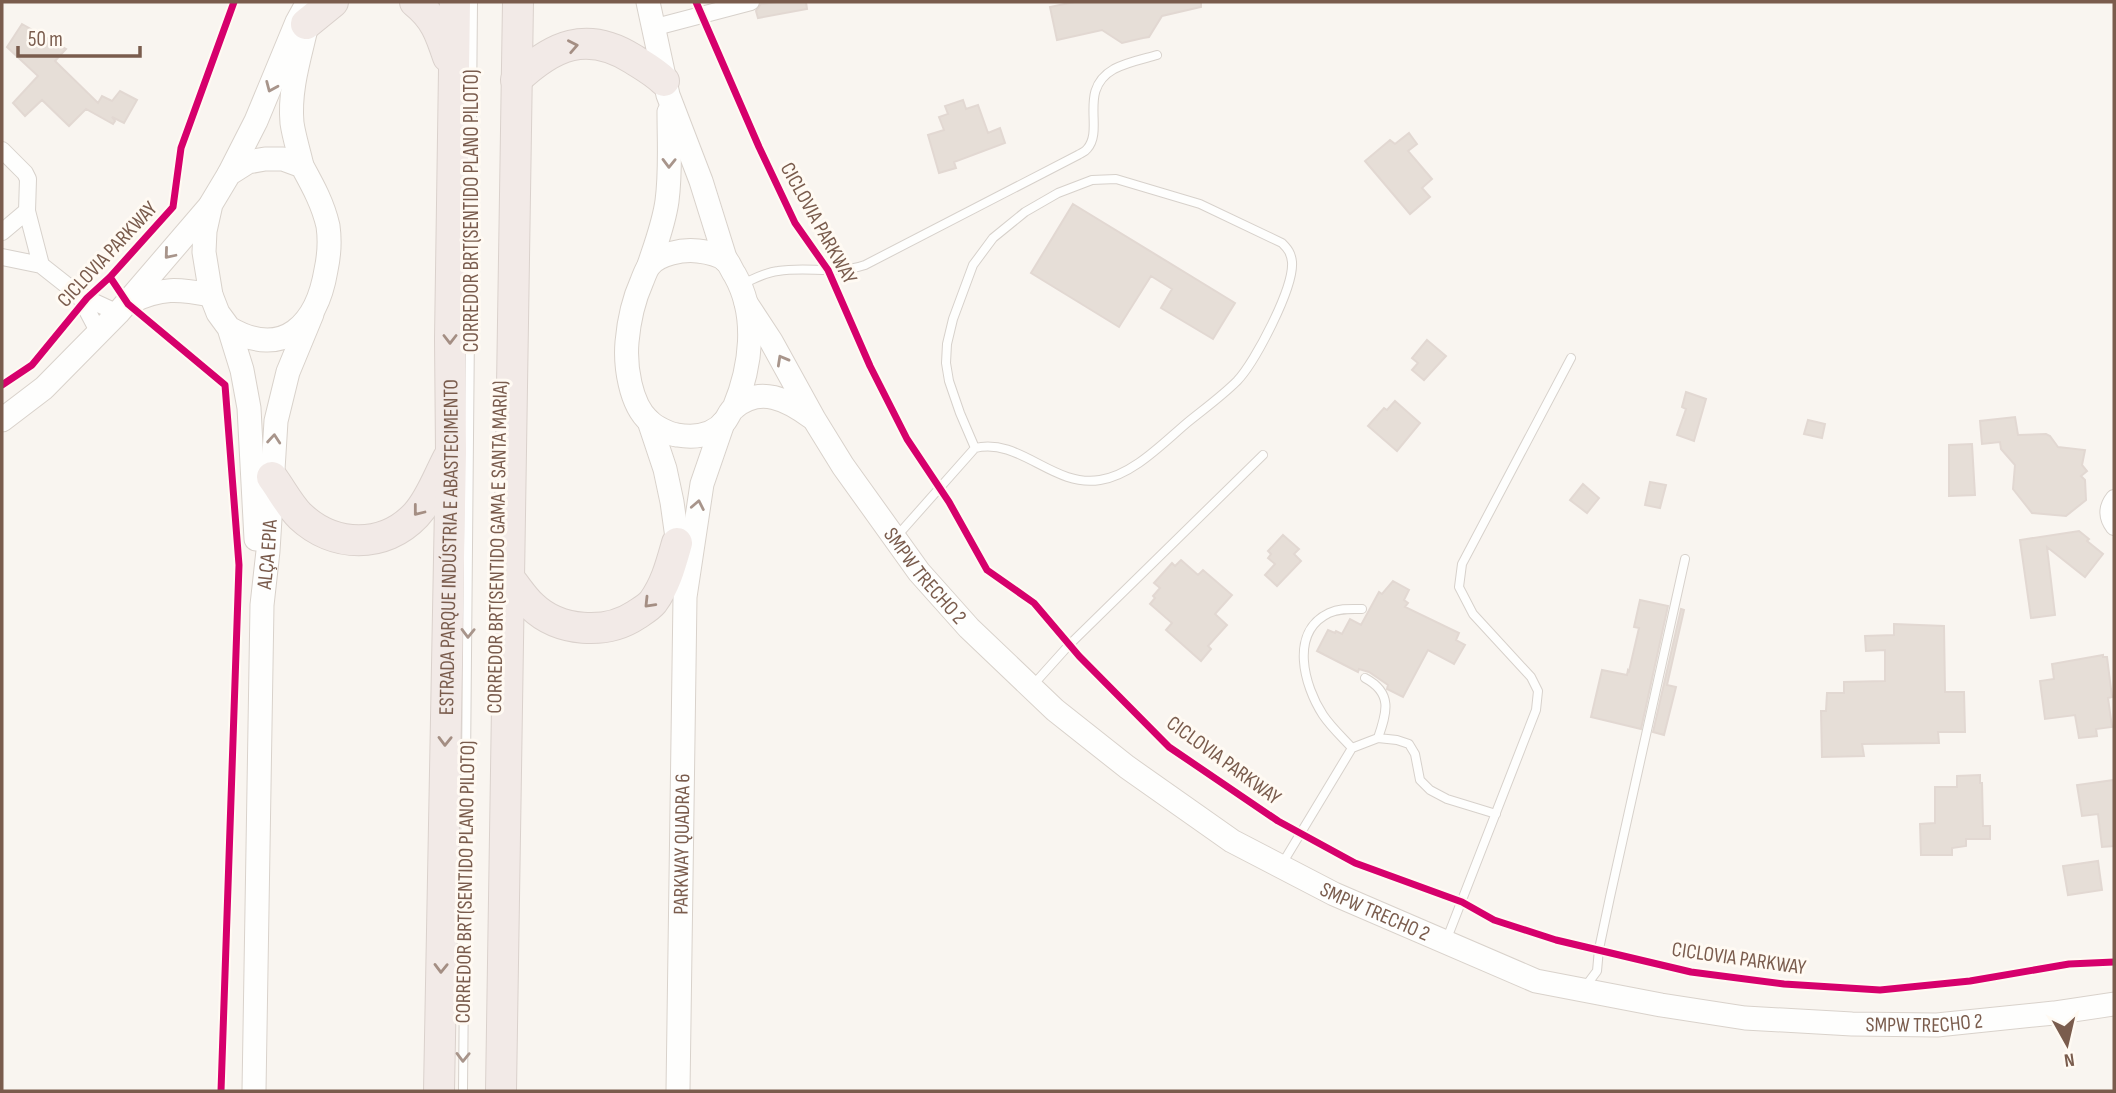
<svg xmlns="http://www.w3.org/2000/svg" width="2116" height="1093" font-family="'Sofia Sans Condensed',sans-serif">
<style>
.building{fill:#e6ded7;stroke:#e2d8d2;stroke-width:2}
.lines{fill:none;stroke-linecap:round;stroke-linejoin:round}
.lane-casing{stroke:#d7d1cb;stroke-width:10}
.street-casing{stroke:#d7d1cb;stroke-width:18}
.secondary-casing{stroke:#d9d2cb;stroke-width:25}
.highway-casing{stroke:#dad1cc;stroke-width:32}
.lane{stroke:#fefefd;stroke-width:8}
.street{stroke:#fefefd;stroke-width:16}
.secondary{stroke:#fefefd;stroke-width:23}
.highway{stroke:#f2eae7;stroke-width:30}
.cycleway-casing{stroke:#fffaf3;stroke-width:11}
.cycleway{stroke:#d6006c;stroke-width:7}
.oneway{stroke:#a48e83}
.oneway2{stroke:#a8958b}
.labels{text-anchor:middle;stroke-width:6;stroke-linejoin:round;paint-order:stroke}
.street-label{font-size:21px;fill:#7a5c4d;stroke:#fffaf3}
</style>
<rect width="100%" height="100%" fill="#f9f5f0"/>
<path class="building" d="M776,2H806L807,9L758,18L756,11L761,4Z
M1074,2H1201V7L1162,16L1149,37L1143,38L1122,43L1102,30L1057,40L1050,7Z
M22,24L66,49L55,61L98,103L102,96L112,101L120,91L137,100L124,123L112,117L115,121L113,124L86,109L69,126L42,100L25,116L13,103L38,76L7,47Z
M963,100L966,109L978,105L988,133L1000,128L1005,143L954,162L956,168L939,173L928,135L944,130L939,117L948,114L945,106Z
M1409,133L1417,144L1408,151L1432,179L1422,188L1430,197L1410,214L1365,161L1390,140L1395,144Z
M1073,204L1235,303L1213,339L1161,308L1172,289L1151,276L1119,327L1031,273Z
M1427,340L1446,356L1424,380L1412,370L1418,363L1412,358Z
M1686,392L1706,399L1694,441L1677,435L1686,409L1682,407Z
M1395,401L1420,423L1397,451L1368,426L1384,408L1387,410Z
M2015,417L2018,435L2046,434L2050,436L2058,447L2085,450L2082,465L2087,471L2081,476L2085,480L2086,500L2066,516L2032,513L2013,489L2015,465L2001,449L2000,442L1982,444L1980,421Z
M1808,420L1825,424L1822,438L1804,434Z
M1972,444L1975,495L1949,496V445Z
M1650,482L1666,485L1660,508L1645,505Z
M1583,484L1599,498L1587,513L1570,500Z
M2079,531L2089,539L2087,541L2103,554L2085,577L2047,547L2055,615L2031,618L2020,540Z
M1283,535L1299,549L1294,554L1301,561L1277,586L1265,575L1275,564L1268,558L1271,554L1268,551Z
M1181,560L1198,575L1203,570L1232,595L1215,614L1227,625L1208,646L1211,649L1201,661L1166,630L1172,623L1150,604L1155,598L1153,596L1160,588L1154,583L1172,563L1175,566Z
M1393,581L1409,590L1404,600L1408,603L1405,607L1459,633L1456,640L1465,645L1454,664L1428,650L1403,697L1387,689L1388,685L1369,672L1359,669L1358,672L1317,651L1328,630L1335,633L1336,631L1342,634L1350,619L1361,625L1379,592L1382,594Z
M1640,600L1668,606L1641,729L1591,717L1602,670L1627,675L1628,670L1629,671L1639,628L1634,627Z
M1681,609L1684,610L1667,685L1676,687L1664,735L1653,732Z
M1894,624L1944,626L1945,692H1964L1965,732H1938L1939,743L1862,744L1864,756L1822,757L1821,711H1826L1827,693H1844V682L1885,681V650L1866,651L1865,636L1894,635Z
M2103,655V657H2107L2112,697L2108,698L2112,727L2096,729L2097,736L2079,738L2075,715L2045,719L2040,681L2054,679L2052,664Z
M1980,775V783H1982L1983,826H1990V839H1966V846L1952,848V855H1921L1920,824L1935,823V787H1957V776Z
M2114,780V846L2102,847L2098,814L2082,816L2077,785Z
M2098,861L2102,890L2068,895L2063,866Z"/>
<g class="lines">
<defs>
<path id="lane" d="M742,284C754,279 766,272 778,271C808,266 835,275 865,265L1078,155C1081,153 1085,152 1087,149C1105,129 1077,90 1114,69C1127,62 1143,59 1157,55
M897,536L975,448C1020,437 1053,488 1100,480C1133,475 1163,443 1188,422C1204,409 1222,396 1237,381C1255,362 1294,288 1292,262C1291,253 1288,249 1282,243L1200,204L1116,179L1092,180L1058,193L1025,212L993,238L973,265L953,319L947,344L946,363L949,381L960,413L975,448
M1365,678C1393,693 1387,712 1378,738
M1033,685L1069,645L1263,455
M1352,748C1342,737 1331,727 1323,715C1304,686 1289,632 1329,613C1340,608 1351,609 1362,609
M1282,864L1352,748L1378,738L1397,740L1409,744L1415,754L1420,780L1430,790L1447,799L1496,814
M1446,941L1536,710L1538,691L1531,677L1473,614L1459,587L1462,564L1571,358
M1585,987L1597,971L1599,949L1610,897L1685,559
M463,1091L473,2"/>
<path id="street" d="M652,28L751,2
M2,150L25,173L28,179L27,211L41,265
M2,232L27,211
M2,257L41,265L79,295L118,313
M79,295L99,333
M2114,498C2106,508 2107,518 2114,527"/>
<g id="secondary">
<path d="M648,2L668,95L701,181L726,261"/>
<path d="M302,166C299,152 294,137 292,123C289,91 299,59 306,29"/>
<path d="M229,174L256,121L297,22L308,2"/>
<path d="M649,265C656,244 664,223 667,201C671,171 669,142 669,112"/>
<path d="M131,302C161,287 179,289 211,295"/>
<path id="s1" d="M746,303L771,341L814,419L843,466L919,572L969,628L1055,710L1127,767L1232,841L1334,894L1536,981L1661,1005L1745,1018L1852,1024L1937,1025L2054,1013L2114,1004"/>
<path d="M229,328C284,360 317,324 326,270C329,256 330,240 328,226C323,204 313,186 302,166L283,159H265L248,162L229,174L211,204L205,231L204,252L211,295L218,313L229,328L242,370L249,408L256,539"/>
<path d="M734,408C751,367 758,316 735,275C732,271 730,265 727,261C719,254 707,252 698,251C683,249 658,254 649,266C646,270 644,276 642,281C633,301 629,319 627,342C625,365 630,404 649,421C655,427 669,434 677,435C695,438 713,436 725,421C728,417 730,411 734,408C760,385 788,400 811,417"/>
<path d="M2,420L44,388L118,313L209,207"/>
<path d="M649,421L665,469L672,502L680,559"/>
<path id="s2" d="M254,1091L262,605L268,551L276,421L288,372L312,314"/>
<path id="s3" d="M678,1091L685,597L702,484L723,423"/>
</g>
<g id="highway">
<path d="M415,2C435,18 440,33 448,57"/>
<path d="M306,24L333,2"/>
<path d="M516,80C553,45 587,30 633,59C644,66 655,72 664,81"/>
<path d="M272,477C281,489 289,505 300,516C334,548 384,549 416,515C430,500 438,477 448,458"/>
<path d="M508,577C516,586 523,598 532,606C559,632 606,635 636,615C642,611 649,607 653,602C666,584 671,564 677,543"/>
<path id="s4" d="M439,1091L451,452L450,339L455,2"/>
<path d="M501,1091L518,2"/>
</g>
</defs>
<use href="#lane" class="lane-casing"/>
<use href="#street" class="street-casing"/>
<use href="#secondary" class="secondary-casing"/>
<use href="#highway" class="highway-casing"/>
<use href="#lane" class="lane"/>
<use href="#street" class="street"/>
<use href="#secondary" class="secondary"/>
<use href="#highway" class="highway"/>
<defs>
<path id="cycleway" d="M696,2L759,147L795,223L828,270L870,366L907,439L949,502L987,570L1034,603L1079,656L1169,747L1278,821L1355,863L1462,902L1494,920L1556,940L1691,972L1784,984L1880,990L1970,981L2069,964L2114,962
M110,277L128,304L225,385L239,565L221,1091
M2,385L32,365L87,298L110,277L173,207L181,148L234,2"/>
</defs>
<use href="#cycleway" class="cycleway-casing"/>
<use href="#cycleway" class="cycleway"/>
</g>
<defs><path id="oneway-chevron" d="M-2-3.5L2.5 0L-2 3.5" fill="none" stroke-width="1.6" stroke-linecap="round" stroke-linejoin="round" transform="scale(1.75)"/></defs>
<g class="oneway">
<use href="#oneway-chevron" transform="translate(573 46) rotate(-11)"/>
<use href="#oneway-chevron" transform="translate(450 339) rotate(90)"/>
<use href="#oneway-chevron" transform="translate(418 511) rotate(128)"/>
<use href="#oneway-chevron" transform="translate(649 603) rotate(134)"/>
<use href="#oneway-chevron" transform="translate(445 741) rotate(91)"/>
<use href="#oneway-chevron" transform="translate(441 968) rotate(91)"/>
</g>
<g class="oneway2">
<use href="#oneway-chevron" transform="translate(271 87) rotate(113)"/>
<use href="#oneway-chevron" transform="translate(669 163) rotate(91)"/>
<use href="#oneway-chevron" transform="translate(169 254) rotate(130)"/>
<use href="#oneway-chevron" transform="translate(782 360) rotate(-119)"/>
<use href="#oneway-chevron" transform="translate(274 439) rotate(-85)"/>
<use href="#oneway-chevron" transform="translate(698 505) rotate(-79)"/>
<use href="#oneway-chevron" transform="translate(468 633) rotate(91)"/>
<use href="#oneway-chevron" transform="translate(463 1057) rotate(91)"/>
</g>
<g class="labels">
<g class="street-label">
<text transform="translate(471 211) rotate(-90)" y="7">CORREDOR BRT(SENTIDO PLANO PILOTO)</text>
<text transform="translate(819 223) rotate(61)" y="7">CICLOVIA PARKWAY</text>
<text transform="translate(107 254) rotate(-47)" y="7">CICLOVIA PARKWAY</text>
<text dy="7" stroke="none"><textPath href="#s4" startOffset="544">ESTRADA PARQUE INDÚSTRIA E ABASTECIMENTO</textPath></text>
<text transform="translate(497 547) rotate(-89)" y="7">CORREDOR BRT(SENTIDO GAMA E SANTA MARIA)</text>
<text dy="7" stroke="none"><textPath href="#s2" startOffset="537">ALÇA EPIA</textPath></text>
<text dy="7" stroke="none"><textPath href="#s1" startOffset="327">SMPW TRECHO 2</textPath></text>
<text transform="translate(1224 760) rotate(36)" y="7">CICLOVIA PARKWAY</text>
<text dy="7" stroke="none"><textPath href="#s3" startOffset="247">PARKWAY QUADRA 6</textPath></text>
<text transform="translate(465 882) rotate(-89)" y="7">CORREDOR BRT(SENTIDO PLANO PILOTO)</text>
<text dy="7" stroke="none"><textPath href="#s1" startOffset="894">SMPW TRECHO 2</textPath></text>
<text transform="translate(1739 958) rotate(8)" y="7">CICLOVIA PARKWAY</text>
<text dy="7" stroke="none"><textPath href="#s1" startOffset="1461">SMPW TRECHO 2</textPath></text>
</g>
</g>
<rect width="2116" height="1093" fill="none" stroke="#7a5c4d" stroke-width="7"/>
<g transform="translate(2067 1044) rotate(172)" stroke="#fffaf3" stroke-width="5" paint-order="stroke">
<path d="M0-5L12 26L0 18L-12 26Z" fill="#7a5c4d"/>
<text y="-10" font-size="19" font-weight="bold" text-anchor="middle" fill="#7a5c4d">N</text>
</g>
<path d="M18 46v10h122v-10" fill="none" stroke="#7a5c4d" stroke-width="3.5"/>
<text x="28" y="46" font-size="21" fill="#7a5c4d" stroke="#fffaf3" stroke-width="5" paint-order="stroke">50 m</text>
</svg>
